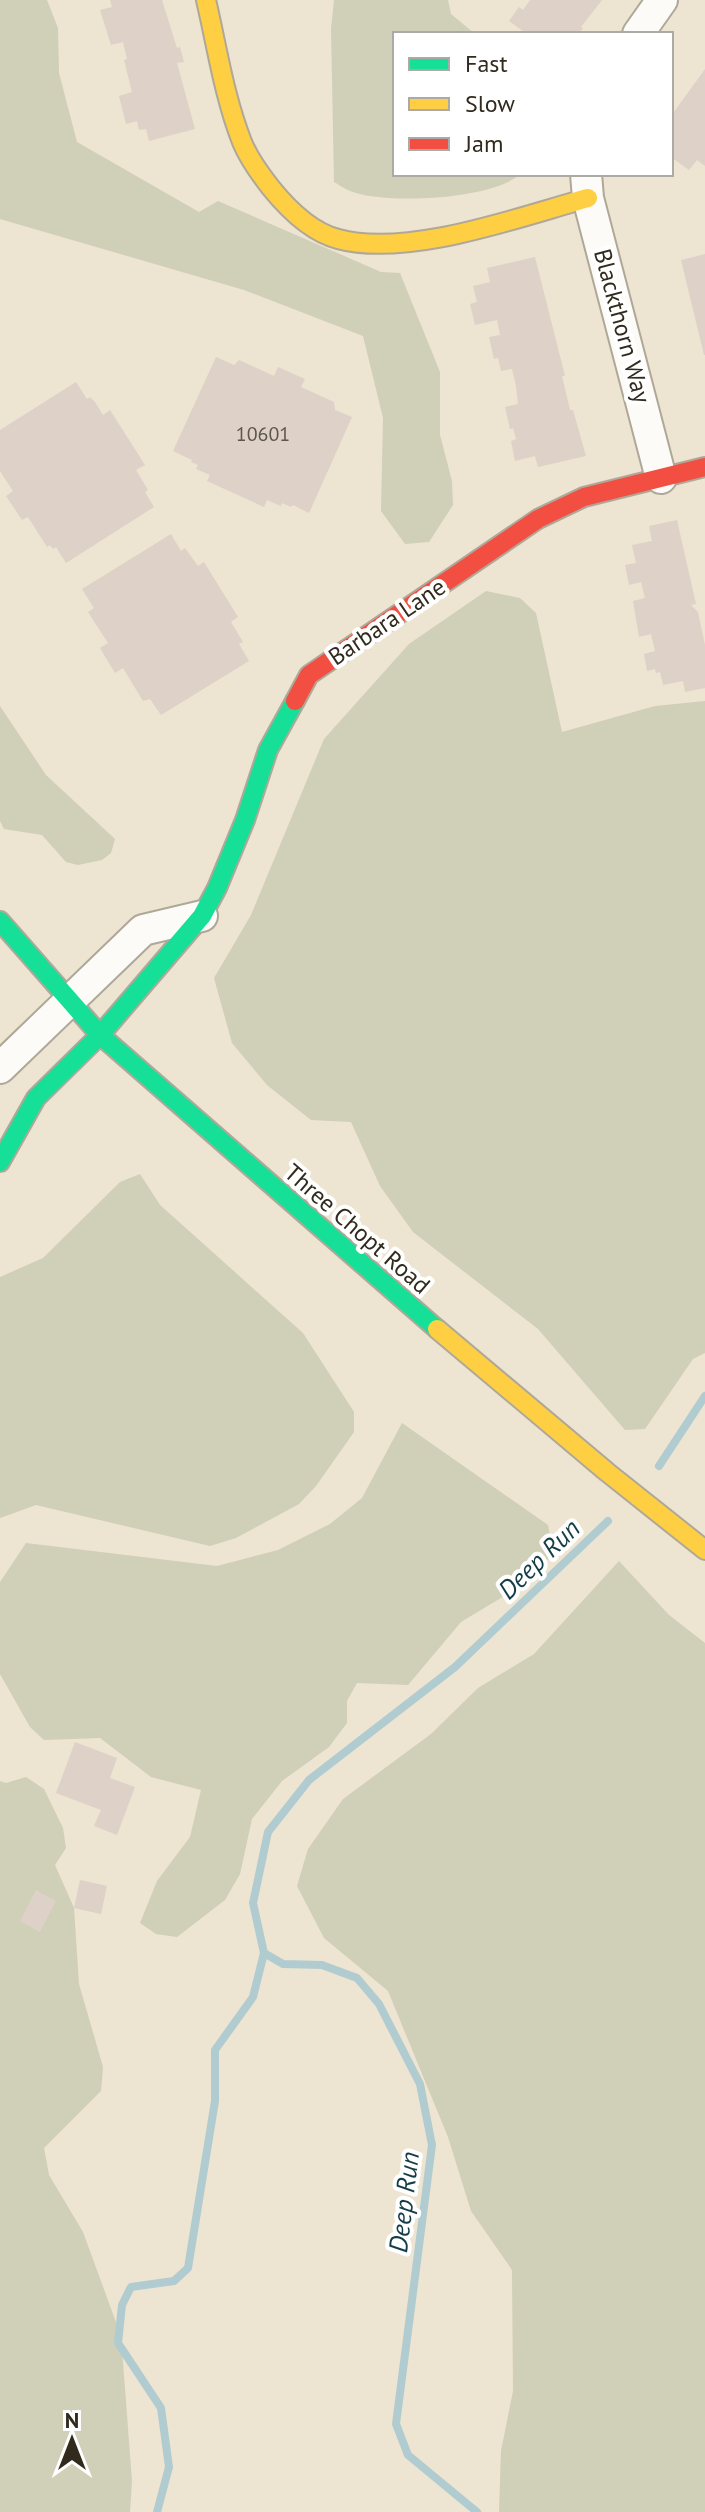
<svg xmlns="http://www.w3.org/2000/svg" width="705" height="2512" font-family="'PT Sans',sans-serif">
<style>
.green{fill:#d0cfb7}
.lines{fill:none;stroke-linecap:round;stroke-linejoin:round}
.stream{stroke:#b1ccd0;stroke-width:8}
.building{fill:#ded1c8}
.street-casing{stroke:#afa899;stroke-width:34}
.fast-casing{stroke:#afa899;stroke-width:22}
.slow-casing{stroke:#afa899;stroke-width:22}
.jam-casing{stroke:#afa899;stroke-width:22}
.street{stroke:#fcfbf8;stroke-width:30}
.fast{stroke:#16e098;stroke-width:18}
.slow{stroke:#ffcf43;stroke-width:18}
.jam{stroke:#f24e42;stroke-width:18}
.labels{text-anchor:middle;stroke-width:8;stroke-linejoin:round;paint-order:stroke}
.number-label{font-size:20px;fill:#5e564a}
.street-label{font-size:24px;fill:#312b1d;stroke:#fff}
.water-label{font-size:26px;font-style:italic;fill:#153d47;stroke:#fff}
</style>
<rect width="100%" height="100%" fill="#ede4d1"/>
<path class="green" d="M0,0H47L58,28L59,73L77,142L199,212L218,201L381,272L400,273L440,372V435L452,481L453,505L429,542L405,544L381,511L383,418L363,336L244,290L0,219Z
M334,0H448L451,14L475,34H395V174H520C494,199 392,204 356,193C348,191 341,186 334,182L331,29Z
M486,591L520,598L536,613L562,732L655,706L705,701V1353L693,1359L645,1429L625,1430L538,1329L413,1232L380,1186L351,1122L311,1120L267,1085L232,1043L214,978L251,915L324,739L409,644Z
M0,706L46,775L115,839L111,853L102,860L78,865L66,862L42,835L4,829L0,821Z
M140,1174L160,1205L303,1333L354,1412V1432L316,1486L299,1504L236,1538L210,1546L36,1505L0,1518V1277L43,1258L120,1182Z
M402,1423L548,1525L553,1550L539,1575L461,1622L408,1685L357,1683L347,1701V1723L329,1747L282,1781L252,1819L240,1874L225,1900L177,1937L156,1934L140,1923L157,1881L190,1837L201,1790L151,1777L100,1738L44,1740L30,1727L0,1674V1582L26,1543L217,1566L278,1550L330,1524L362,1498Z
M619,1561L669,1615L705,1643V2512H499L501,2451L513,2391L512,2270L471,2211L448,2137L388,1991L324,1938L297,1886L308,1849L343,1799L431,1734L478,1688L534,1654Z
M26,1777L44,1789L63,1828L66,1848L55,1865L74,1908L79,1984L103,2067L101,2091L44,2148L49,2175L83,2232L121,2336L132,2481L130,2512H0V1781L6,1783Z"/>
<g class="lines">
<path class="stream" d="M659,1466L705,1396
M264,1953L283,1964L322,1965L357,1978L379,2004L420,2084L432,2145L396,2424L408,2455L477,2512
M157,2512L169,2467L161,2408L118,2343L122,2305L131,2287L174,2281L188,2268L215,2101V2050L253,1997L264,1953L253,1903L268,1832L309,1780L455,1667L608,1521"/>
</g>
<path class="building" d="M110,0H162L177,48L180,47L184,62L177,63L195,129L149,141L146,129L139,130L137,121L126,124L119,96L132,92L124,60L127,59L123,42L111,45L100,10L112,7Z
M530,0H602L581,27L583,28L579,34H520L523,31L509,21L519,7L523,10Z
M705,69V166L697,160L689,170L671,157V116Z
M705,254V355H704L681,260Z
M535,257L565,376H562L570,410H573L586,456L538,467L535,456L515,461L511,441L516,439L513,428L510,429L505,407L518,404L516,386L512,369L501,371L498,358L494,359L489,337L500,335L497,320L475,325L470,304L477,302L473,286L490,282L487,268Z
M216,357L234,365L239,360L274,376L278,367L305,379L301,387L334,402L335,410L352,417L309,513L293,505L291,507L282,503L281,506L267,500L264,507L207,481L210,475L196,469L198,465L191,462L192,460L173,451Z
M76,382L87,399L90,397L95,402L103,415L110,410L145,465L136,470L148,490L145,492L154,507L66,563L56,547L53,549L50,545L47,547L28,517L22,520L6,496L13,491L0,471V430Z
M677,520L696,604L691,605L698,612L705,645V688L685,692L683,681L663,685L660,672L656,673L655,669L647,671L644,654L655,651L651,634L639,637L633,601L645,598L641,582L629,585L625,565L636,563L632,545L652,541L649,526Z
M171,534L181,551L185,548L198,566L204,562L238,617L231,622L243,642L239,644L249,661L161,715L150,699L143,701L123,668L115,673L100,648L108,643L88,612L94,608L82,589Z
M75,1742L117,1758L110,1778L135,1787L117,1835L94,1826L101,1810L56,1793Z
M80,1880L107,1886L101,1914L74,1908Z
M36,1890L56,1901L40,1932L20,1921Z"/>
<g class="lines">
<defs>
<path id="street" d="M638,34L662,0
M586,174L588,198L661,478
M0,1068L143,930L202,916"/>
<path id="fast" d="M0,921L100,1035L437,1329
M0,1162L36,1098L100,1035L202,916L217,888L245,820L268,750L295,701"/>
<path id="slow" d="M206,0C217,47 224,96 242,142C249,159 260,174 271,188C288,209 311,232 338,239C408,258 519,217 588,198
M437,1329L607,1472L705,1550"/>
<path id="jam" d="M295,701L309,675L538,519L584,497L705,467"/>
</defs>
<use href="#street" class="street-casing"/>
<use href="#fast" class="fast-casing"/>
<use href="#slow" class="slow-casing"/>
<use href="#jam" class="jam-casing"/>
<use href="#street" class="street"/>
<use href="#fast" class="fast"/>
<use href="#slow" class="slow"/>
<use href="#jam" class="jam"/>
</g>
<g class="labels">
<g class="number-label">
<text x="263" y="441">10601</text>
</g>
<g class="street-label">
<text transform="translate(622 326) rotate(75)" y="8">Blackthorn Way</text>
<text transform="translate(387 622) rotate(-34)" y="8">Barbara Lane</text>
<text transform="translate(357 1229) rotate(41)" y="8">Three Chopt Road</text>
</g>
<g class="water-label">
<text transform="translate(539 1559) rotate(-44)" y="9">Deep Run</text>
<text transform="translate(404 2202) rotate(-83)" y="9">Deep Run</text>
</g>
</g>
<rect x="393" y="32" width="280" height="144" fill="#ffffff" stroke="#adaaa5" stroke-width="2"/>
<rect x="409" y="58" width="40" height="12" fill="#16e098" stroke="#adaaa5" stroke-width="2"/>
<text x="465" y="72" font-size="24" fill="#312b1d">Fast</text>
<rect x="409" y="98" width="40" height="12" fill="#ffcf43" stroke="#adaaa5" stroke-width="2"/>
<text x="465" y="112" font-size="24" fill="#312b1d">Slow</text>
<rect x="409" y="138" width="40" height="12" fill="#f24e42" stroke="#adaaa5" stroke-width="2"/>
<text x="465" y="152" font-size="24" fill="#312b1d">Jam</text>
<g transform="translate(72 2440)" stroke="#ffffff" stroke-width="6" paint-order="stroke">
<path d="M0-6L14 30L0 20L-14 30Z" fill="#312b1d"/>
<text y="-12" font-size="22" font-weight="bold" text-anchor="middle" fill="#312b1d">N</text>
</g>
</svg>
